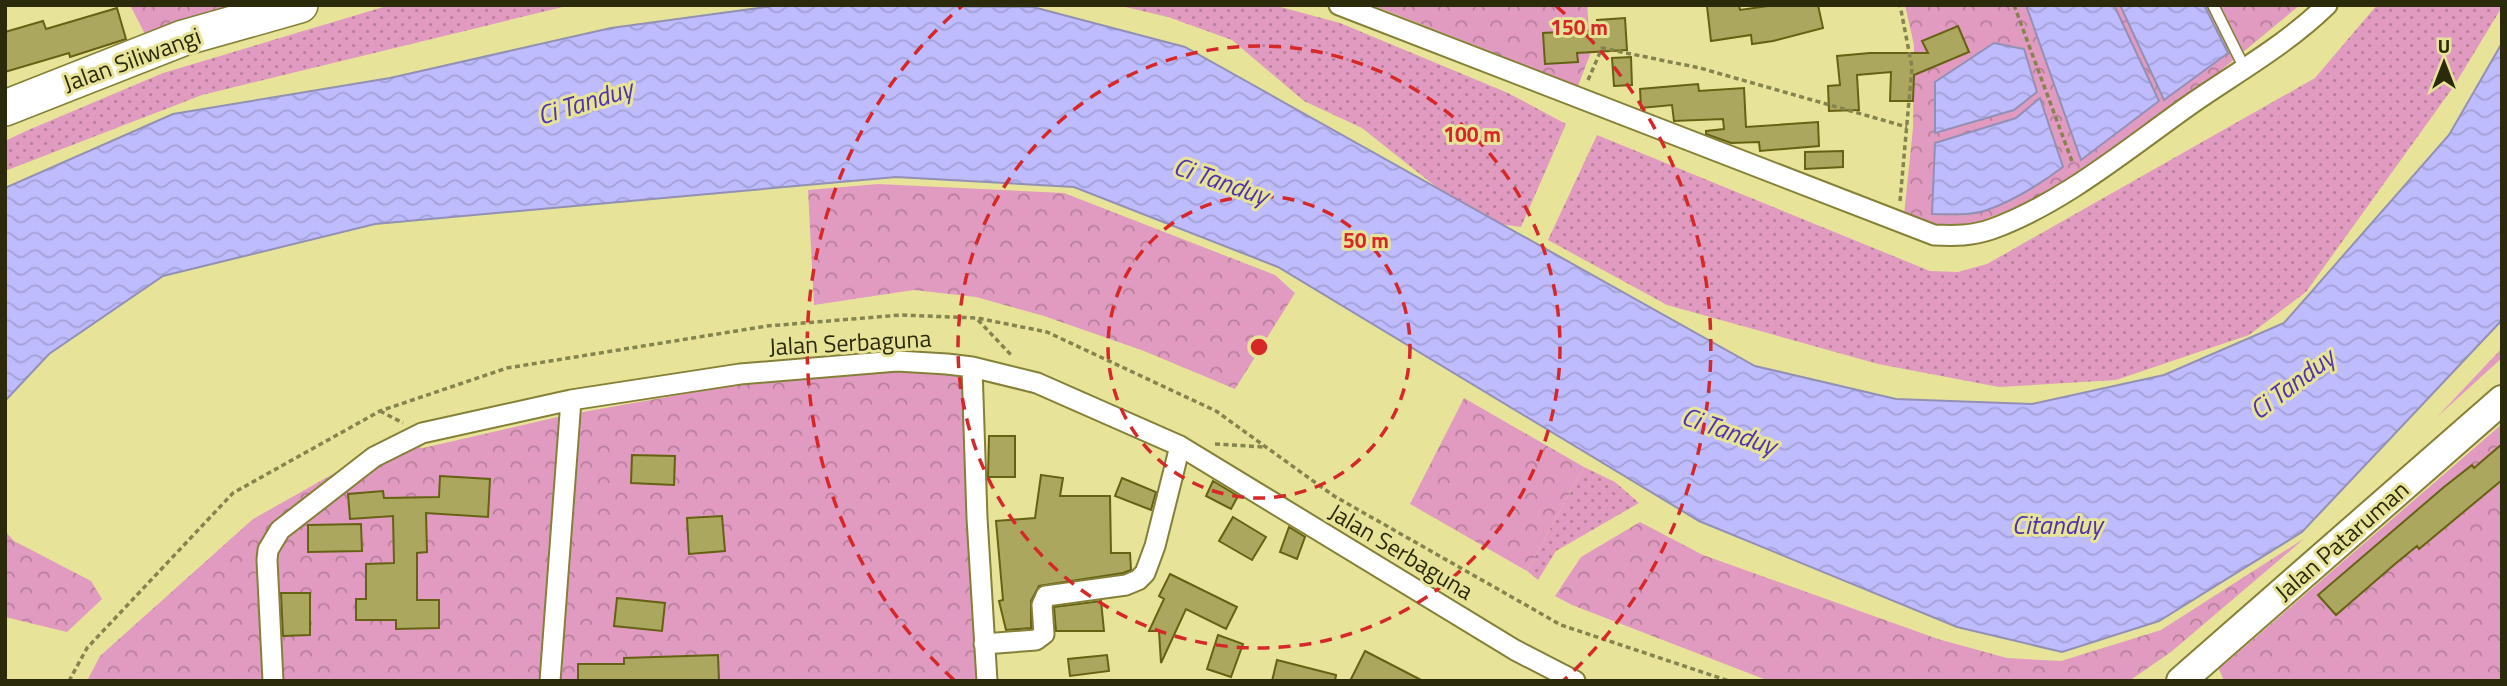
<svg xmlns="http://www.w3.org/2000/svg" width="2507" height="686" font-family="'Titillium Web',sans-serif">
<style>
.grass{fill:url(#grass-dots)}
.forest{fill:url(#forest-crowns)}
.water{fill:url(#water-waves);stroke:#9290b5;stroke-width:2}
.building{fill:#aba75e;stroke:#666113;stroke-width:2}
.lines{fill:none;stroke-linecap:round;stroke-linejoin:round}
.lane-casing{stroke:#848037;stroke-width:13}
.street-casing{stroke:#848037;stroke-width:23}
.secondary-casing{stroke:#848037;stroke-width:32}
.highway-casing{stroke:#848037;stroke-width:38}
.path{stroke:#85834f;stroke-width:3.5;stroke-dasharray:5 3.5;stroke-linecap:butt}
.lane{stroke:#fff;stroke-width:10}
.street{stroke:#fff;stroke-width:19}
.secondary{stroke:#fff;stroke-width:28}
.highway{stroke:#fff;stroke-width:35}
.ring{fill:none;stroke:#d62828;stroke-width:3.5;stroke-dasharray:12 9}
.labels{text-anchor:middle;stroke-width:6;stroke-linejoin:round;paint-order:stroke}
.street-label{font-size:24px;fill:#2b2a0b;stroke:#e7e499}
.water-label{font-size:26px;font-style:italic;fill:#4f33af;stroke:#e7e499}
.centre{fill:#d62828;stroke:#e7e499;stroke-width:3.5}
.ring-label{font-size:21px;text-anchor:middle;font-weight:bold;fill:#d62828;stroke:#e7e499;stroke-width:6;stroke-linejoin:round;paint-order:stroke}
</style>
<defs>
<pattern id="grass-dots" width="8" height="8" patternUnits="userSpaceOnUse" patternTransform="scale(1.75)"><rect width="8" height="8" fill="#e19bc0"/><path d="M2 2h.1M6 6h.1" fill="none" stroke="#b77f9a" stroke-width="1.8" stroke-linecap="round"/></pattern>
<pattern id="forest-crowns" width="20" height="18" patternUnits="userSpaceOnUse" patternTransform="scale(1.75)"><rect width="20" height="18" fill="#e19bc0"/><path d="M2 6a3 3 0 1 1 6 0M12 15a3 3 0 1 1 6 0" fill="none" stroke="#b77f9a"/></pattern>
<pattern id="water-waves" width="16" height="10" patternUnits="userSpaceOnUse" patternTransform="scale(1.75)"><rect width="16" height="10" fill="#bebbfe"/><path d="M0 5q4-4 8 0t8 0" fill="none" stroke="#a3a1d8"/></pattern>
</defs>
<rect width="100%" height="100%" fill="#e7e499"/>
<path class="grass" d="M390,5H571L202,95L5,171V141L26,131L163,73Z
M1117,5H1273L1340,23L1508,93L1566,124L1521,227L1479,221L1362,128L1304,101L1232,40L1168,17Z
M2377,5H2502V7L2454,86L2306,292L2249,335L2116,380L1999,387L1878,364L1667,305L1548,240L1597,135L1930,271L1958,272L1987,264L2315,78Z
M2502,348V358L2437,417Z
M1584,467L1615,482L1639,503L1556,551L1538,580L1527,571Z"/>
<path class="forest" d="M130,5H259L146,36Z
M1372,5H1587L1591,52L1578,86Z
M1905,5H2300L2208,81L2048,194L1966,227L1935,226L1904,215L1913,128L1914,45Z
M878,184L1064,193L1275,275L1295,293L1235,389L1144,351L1044,316L976,297L914,290L814,305L808,190Z
M896,367L971,378L980,681H87L100,656L253,519L390,442L423,448L566,415L729,386Z
M1464,398L1584,467L1527,571L1410,504Z
M2502,424V681H2224L2219,669Z
M1640,522L1703,555L1938,639L2007,658L2061,661L2161,630L2305,538L2171,652L2129,681H1769L1572,605L1555,596L1581,557Z
M5,531L14,541L91,581L102,599L67,632L5,617Z"/>
<path class="water" d="M780,5L1033,7L1185,47L1755,366L1896,399L2032,404L2164,375L2284,323L2449,135L2502,43V320L2302,532L2159,621L2062,652L1957,627L1699,521L1278,267L1074,187L896,177L375,224L163,276L49,354L5,401V189L7,187L173,114L390,78L611,28Z
M2026,5H2114L2159,101L2081,160Z
M2120,5H2204L2228,53L2164,100Z
M1994,43L2024,49L2037,92L2014,110L1935,133V82Z
M2040,98L2063,167C2040,184 2013,201 1987,210C1970,216 1950,214 1932,214L1935,143L2016,118Z"/>
<path class="building" d="M1739,5L1740,10L1775,5H1818L1823,28L1773,41L1752,44L1751,35L1711,41L1707,6Z
M117,8L126,39L70,57L69,53L5,72V32L43,21L46,29Z
M1625,18L1627,50L1577,53L1578,62L1545,64L1543,33L1597,30V20Z
M1958,26L1969,52L1914,75L1913,101H1890L1891,72L1857,75L1859,110L1829,111L1828,86L1840,85L1837,56L1870,53H1928L1922,41Z
M1631,57L1632,85L1614,86L1612,58Z
M1698,84L1699,91L1744,88L1746,127L1818,122L1819,146L1760,151L1759,142L1731,143L1706,134V131L1724,129L1723,119L1674,121L1672,105L1641,108L1640,89Z
M1843,151V167L1805,169V152Z
M989,436H1015V477H988Z
M2502,444V480L2419,549L2417,546L2395,564L2336,615L2318,595L2444,487L2472,465L2474,468Z
M632,455L675,456L674,485L631,483Z
M1041,475L1063,478L1060,496H1110L1111,553H1130L1131,570L1123,573L1039,586L1031,601V628L1006,630L999,601L1003,600L996,521L1035,518Z
M440,476L490,479L488,517L426,513L427,552L417,553V600H439V628L396,629V620H356V599H366V564L394,563L393,516L350,519L348,494L383,491L384,498L439,497Z
M1122,478L1156,492L1151,510L1115,496Z
M1213,481L1238,496L1231,509L1206,496Z
M722,516L725,551L689,554L687,518Z
M1233,517L1266,537L1252,560L1219,541Z
M361,524L362,551L308,552V525Z
M1289,527L1305,537L1297,559L1280,552Z
M1170,574L1237,607L1226,629L1186,609L1161,663L1159,631H1149L1164,599L1159,596Z
M281,593H310V635L283,636Z
M617,598L665,603L662,631L614,626Z
M1101,601L1104,631H1056L1054,607Z
M1218,635L1243,644L1231,677L1207,669Z
M1365,651L1423,681H1350Z
M718,655L719,681H578V664H624V658Z
M1107,655L1109,671L1070,676L1068,659Z
M1277,660L1336,675L1335,681H1272Z"/>
<g class="lines">
<defs>
<path id="lane" d="M2213,5L2245,69"/>
<path id="street" d="M1339,5L1934,235C1955,236 1972,236 1992,229C2064,203 2131,146 2194,102C2239,71 2287,44 2327,5
M972,367L977,518L987,681
M984,644L1036,640L1044,634L1042,605L1046,596L1126,585L1138,580L1145,573L1155,546L1180,446
M273,681L267,560L268,550L280,530L374,457L422,433L571,400L740,374L897,361L947,364L972,367L1037,383L1180,446L1515,650L1575,681
M550,681L571,400"/>
<path id="secondary" d="M2181,681L2502,400"/>
<path id="highway" d="M5,108L183,38L300,5"/>
</defs>
<use href="#lane" class="lane-casing"/>
<use href="#street" class="street-casing"/>
<use href="#secondary" class="secondary-casing"/>
<use href="#highway" class="highway-casing"/>
<path class="path" d="M2014,5L2073,164
M1588,80L1602,48L1700,68L1907,127
M1900,201L1912,67L1900,5
M978,320L1013,357
M380,411L403,423
M1215,444L1264,447
M69,681L87,648L233,493L380,411L507,368L767,326L901,315L977,318L1047,332L1216,411L1334,496L1561,625L1729,681"/>
<use href="#lane" class="lane"/>
<use href="#street" class="street"/>
<use href="#secondary" class="secondary"/>
<use href="#highway" class="highway"/>
</g>
<g class="ring">
<circle cx="1259" cy="347" r="151"/>
<circle cx="1259" cy="347" r="301"/>
<path d="M954 680A452 452 0 0 1 962 6M1556 6A452 452 0 0 1 1564 680"/>
</g>
<g class="labels">
<g class="street-label">
<text transform="translate(132 60) rotate(-20)" y="8">Jalan Siliwangi</text>
<text transform="translate(850 343) rotate(-3)" y="8">Jalan Serbaguna</text>
<text transform="translate(2342 541) rotate(-41)" y="8">Jalan Pataruman</text>
<text transform="translate(1401 552) rotate(31)" y="8">Jalan Serbaguna</text>
</g>
<g class="water-label">
<text transform="translate(585 102) rotate(-17)" y="9">Ci Tanduy</text>
<text transform="translate(1221 181) rotate(19)" y="9">Ci Tanduy</text>
<text transform="translate(2292 384) rotate(-37)" y="9">Ci Tanduy</text>
<text transform="translate(1729 431) rotate(19)" y="9">Ci Tanduy</text>
<text x="2057" y="534">Citanduy</text>
</g>
</g>
<circle cx="1259" cy="347" r="10" class="centre"/>
<g class="ring-label">
<text x="1579" y="35">150 m</text>
<text x="1472" y="142">100 m</text>
<text x="1366" y="248">50 m</text>
</g>
<rect width="2507" height="686" fill="none" stroke="#2b2a0b" stroke-width="14"/>
<g transform="translate(2444 63)" stroke="#e7e499" stroke-width="5" paint-order="stroke">
<path d="M0-5L12 26L0 18L-12 26Z" fill="#2b2a0b"/>
<text y="-10" font-size="19" font-weight="bold" text-anchor="middle" fill="#2b2a0b">U</text>
</g>
</svg>
